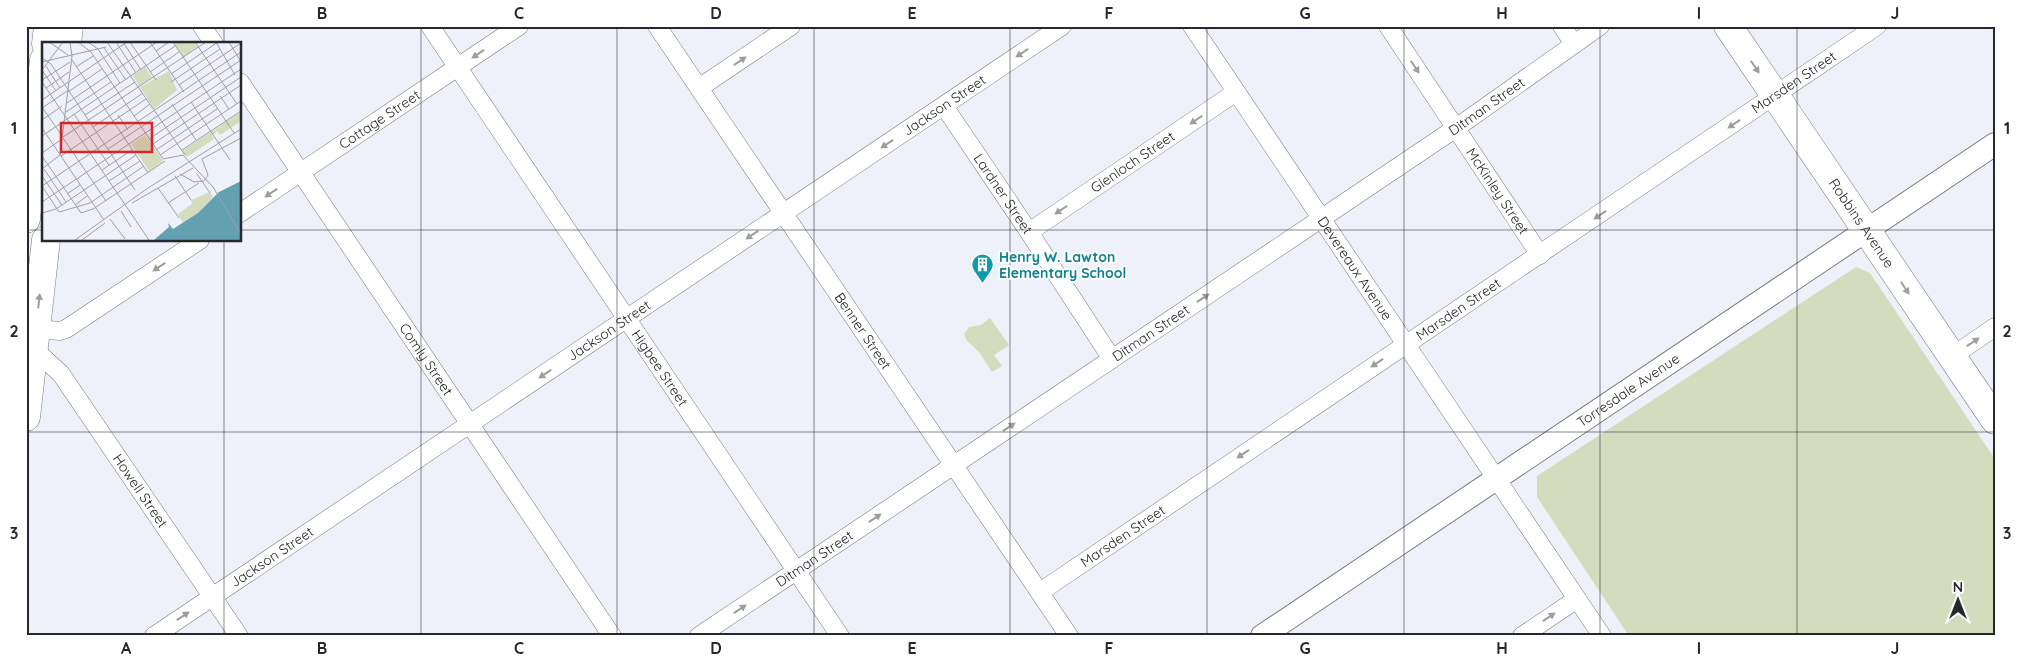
<svg xmlns="http://www.w3.org/2000/svg" width="2021" height="662" font-family="Quicksand,sans-serif">
<style>
.green{fill:#d3ddbd}
.lines{fill:none;stroke-linecap:round;stroke-linejoin:round}
.minor-casing{stroke:#797b83;stroke-width:19}
.tertiary-casing{stroke:#797b83;stroke-width:24}
.primary-casing{stroke:#797b83;stroke-width:29}
.trunk-casing{stroke:#797b83;stroke-width:29}
.minor{stroke:#fff;stroke-width:18}
.tertiary{stroke:#fff;stroke-width:22}
.primary{stroke:#fff;stroke-width:28}
.trunk{stroke:#fff;stroke-width:28}
.oneway{fill:#9e9ea0}
.grid{fill:none;stroke:#27282b;stroke-width:1;stroke-opacity:0.55}
.labels{text-anchor:middle;stroke-width:4;stroke-linejoin:round;paint-order:stroke}
.street-label{font-size:14px;fill:#27282b;stroke:#fff}
.culture-label{font-size:14px;font-weight:bold;fill:#0d838f;stroke:#fff;text-anchor:start}
.inset-road{fill:none;stroke:#9ea0a7;stroke-width:1}
.view{fill:#d62828;fill-opacity:0.15;stroke:#d62828;stroke-width:2.5}
.inset-edge{fill:none;stroke:#27282b;stroke-width:2.5}
.neatline{fill:none;stroke:#27282b;stroke-width:2}
.grid-label{font-size:16px;text-anchor:middle;font-weight:bold;fill:#27282b}
</style>
<rect width="100%" height="100%" fill="#eef0fa"/>
<path class="green" d="M1856,267L1870,273L1995,459V636H1629L1537,497V476Z
M990,318L1009,345L994,355L1002,366L992,372L979,352L967,341L964,334L969,327L981,325Z"/>
<g class="lines">
<defs>
<g id="minor">
<path d="M202,26L214,44"/>
<path id="s1" d="M430,26L840,636"/>
<path id="s2" d="M657,26L1069,636"/>
<path id="s3" d="M1192,26L1602,636"/>
<path id="s4" d="M1388,26L1540,255"/>
<path d="M1562,26L1574,44"/>
<path id="s5" d="M240,82L612,636"/>
<path d="M699,88L791,26"/>
<path id="s6" d="M944,106L1029,232L1112,359"/>
<path id="s7" d="M240,213L519,26"/>
<path id="s8" d="M1029,232L1236,92"/>
<path d="M36,329L60,331L66,329L200,240"/>
<path id="s9" d="M34,349L61,374L239,636"/>
<path d="M1951,357L1995,327"/>
<path id="s10" d="M1040,592L1877,26"/>
<path id="s11" d="M154,636L1062,26"/>
<path id="s12" d="M699,636L1322,218L1456,128L1600,26"/>
<path d="M1522,636L1577,599"/>
</g>
<g id="tertiary">
<path id="s13" d="M1262,636L1995,144"/>
</g>
<path id="primary" d="M46,44L48,26
M67,44L69,26
M26,219L44,60
M26,417L46,240"/>
<g id="trunk">
<path id="s14" d="M1728,26L1995,420"/>
</g>
</defs>
<use href="#minor" class="minor-casing"/>
<use href="#tertiary" class="tertiary-casing"/>
<use href="#primary" class="primary-casing"/>
<use href="#trunk" class="trunk-casing"/>
<use href="#minor" class="minor"/>
<use href="#tertiary" class="tertiary"/>
<use href="#primary" class="primary"/>
<use href="#trunk" class="trunk"/>
</g>
<defs><path id="oneway-solid" d="M-6-.8H1V-3.2L6.5 0L1 3.2V.8H-6Z" transform="scale(1.25)"/></defs>
<g class="oneway">
<use href="#oneway-solid" transform="translate(1022 53) rotate(146)"/>
<use href="#oneway-solid" transform="translate(478 54) rotate(146)"/>
<use href="#oneway-solid" transform="translate(740 61) rotate(-34)"/>
<use href="#oneway-solid" transform="translate(1415 67) rotate(56)"/>
<use href="#oneway-solid" transform="translate(1755 67) rotate(56)"/>
<use href="#oneway-solid" transform="translate(1196 120) rotate(146)"/>
<use href="#oneway-solid" transform="translate(1734 124) rotate(146)"/>
<use href="#oneway-solid" transform="translate(887 144) rotate(146)"/>
<use href="#oneway-solid" transform="translate(271 193) rotate(147)"/>
<use href="#oneway-solid" transform="translate(1061 210) rotate(146)"/>
<use href="#oneway-solid" transform="translate(1600 215) rotate(146)"/>
<use href="#oneway-solid" transform="translate(752 235) rotate(146)"/>
<use href="#oneway-solid" transform="translate(159 267) rotate(147)"/>
<use href="#oneway-solid" transform="translate(1905 288) rotate(56)"/>
<use href="#oneway-solid" transform="translate(1203 298) rotate(-34)"/>
<use href="#oneway-solid" transform="translate(39 301) rotate(-84)"/>
<use href="#oneway-solid" transform="translate(1973 342) rotate(-34)"/>
<use href="#oneway-solid" transform="translate(1377 363) rotate(146)"/>
<use href="#oneway-solid" transform="translate(545 374) rotate(146)"/>
<use href="#oneway-solid" transform="translate(1009 427) rotate(-34)"/>
<use href="#oneway-solid" transform="translate(1243 454) rotate(146)"/>
<use href="#oneway-solid" transform="translate(875 518) rotate(-34)"/>
<use href="#oneway-solid" transform="translate(740 609) rotate(-34)"/>
<use href="#oneway-solid" transform="translate(183 616) rotate(-34)"/>
<use href="#oneway-solid" transform="translate(1549 617) rotate(-34)"/>
</g>
<path class="grid" d="M224,26V44M421,26V636M617,26V636M814,26V636M1010,26V636M1207,26V636M1404,26V636M1600,26V636M1797,26V636M26,230H44M240,230H1995M224,240V636M26,432H1995"/>
<defs>
<symbol id="building-pin" viewBox="-11 -11 22 30"><path d="M0 17L-7.5 6A9.5 9.5 0 1 1 7.5 6Z" fill="#0f9aa8" stroke="#fff"/><path d="M-4-6H4V6H1V3H-1V6H-4ZM-2.5-4.3h1.7v1.8h-1.7ZM.8-4.3h1.7v1.8H.8ZM-2.5-1h1.7V.8h-1.7ZM.8-1h1.7V.8H.8Z" fill="#fff"/></symbol>
</defs>
<g fill-rule="evenodd">
<use href="#building-pin" x="970" y="252" width="25" height="34"/>
</g>
<g class="labels">
<g class="street-label">
<text dy="5" stroke="none"><textPath href="#s10" startOffset="910">Marsden Street</textPath></text>
<text dy="5" stroke="none"><textPath href="#s11" startOffset="952">Jackson Street</textPath></text>
<text dy="5" stroke="none"><textPath href="#s12" startOffset="949">Ditman Street</textPath></text>
<text dy="5" stroke="none"><textPath href="#s7" startOffset="168">Cottage Street</textPath></text>
<text dy="5" stroke="none"><textPath href="#s8" startOffset="125">Glenloch Street</textPath></text>
<text dy="5" stroke="none"><textPath href="#s4" startOffset="198">McKinley Street</textPath></text>
<text dy="5" stroke="none"><textPath href="#s6" startOffset="106">Lardner Street</textPath></text>
<text dy="5" stroke="none"><textPath href="#s14" startOffset="238">Robbins Avenue</textPath></text>
<text dy="5" stroke="none"><textPath href="#s3" startOffset="292">Devereaux Avenue</textPath></text>
<text dy="5" stroke="none"><textPath href="#s10" startOffset="505">Marsden Street</textPath></text>
<text dy="5" stroke="none"><textPath href="#s11" startOffset="548">Jackson Street</textPath></text>
<text dy="5" stroke="none"><textPath href="#s2" startOffset="368">Benner Street</textPath></text>
<text dy="5" stroke="none"><textPath href="#s12" startOffset="544">Ditman Street</textPath></text>
<text dy="5" stroke="none"><textPath href="#s5" startOffset="334">Comly Street</textPath></text>
<text dy="5" stroke="none"><textPath href="#s1" startOffset="412">Higbee Street</textPath></text>
<text dy="5" stroke="none"><textPath href="#s13" startOffset="441">Torresdale Avenue</textPath></text>
<text dy="5" stroke="none"><textPath href="#s9" startOffset="178">Howell Street</textPath></text>
<text dy="5" stroke="none"><textPath href="#s10" startOffset="100">Marsden Street</textPath></text>
<text dy="5" stroke="none"><textPath href="#s11" startOffset="142">Jackson Street</textPath></text>
<text dy="5" stroke="none"><textPath href="#s12" startOffset="139">Ditman Street</textPath></text>
</g>
<g class="culture-label">
<text x="999" y="262">Henry W. Lawton<tspan x="999" dy="16">Elementary School</tspan></text>
</g>
</g>
<g transform="translate(42 42)">
<rect width="199" height="199" fill="#eef0fa"/>
<path d="M132,0H152L155,5L141,15ZM103,25L110,35L97,44L91,34ZM127,29L135,48L112,67L98,45ZM199,70V79L178,93L175,89L170,93L172,97L145,115L140,109ZM103,93L121,119L107,129L89,102ZM168,150L171,155L156,171L141,181L136,172L150,162L149,158Z" fill="#d3ddbd"/>
<path d="M199,139V198H112L127,185L126,181L131,187L156,171L177,150Z" fill="#63a1b1"/>
<path class="inset-road" d="M7,0L26,13M36,0L49,10L121,117L141,113L171,145L199,192M46,0L56,7L78,41M65,0L143,113M74,0L94,31M81,0L99,28M88,0L114,38M108,0L142,50M131,0L192,91M153,0L195,62M174,0L193,33M187,0L199,20M62,6L84,38M114,9L127,0M0,16L9,22L93,148M30,18L106,131M0,20L64,5M4,24L18,46M34,25L51,14M0,28L21,0M0,28L14,49M108,30L137,10M129,32L176,0M0,38L28,20M0,40L107,198M129,40L178,7M137,43L199,1M4,46L27,30M26,50L60,27M178,54L187,67M0,58L85,0M149,60L188,118M25,61L115,0M130,62L154,98M0,65L20,94M0,66L25,49M24,70L69,40M32,72L67,123M43,73L93,40M76,73L86,88M92,74L108,62M0,78L20,64M51,85L101,51M0,86L62,178M0,94L133,4M21,95L164,0M21,96L64,159M107,97L199,35M111,102L199,43M66,107L199,18M114,108L175,67M140,108L199,69M0,111L20,97M118,113L199,59M0,114L39,171L51,167L123,119M19,114L104,57M0,127L18,113L30,14L28,0M2,127L24,160M60,128L90,108M138,132L152,140L162,139L166,133L160,117L199,96M155,132L168,151M0,134L20,163M133,134L149,158M67,139L98,119M0,144L199,10M0,144L17,170L48,161L102,124M116,146L137,176M25,152L38,143M0,160L199,27M90,161L151,126M126,161L157,141M33,163L45,154M79,169L89,185M0,171L14,167L94,113M68,177L83,197M33,198L106,146L199,87M40,198L63,181"/>
<path class="view" d="M19,81H110V110H19Z"/>
<rect width="199" height="199" class="inset-edge"/>
</g>
<rect width="2021" height="662" fill="none" stroke="#ffffff" stroke-width="55"/>
<g transform="translate(1958 600)" stroke="#ffffff" stroke-width="4" paint-order="stroke">
<path d="M0-4L9 19L0 12L-9 19Z" fill="#27282b"/>
<text y="-8" font-size="14" font-weight="bold" text-anchor="middle" fill="#27282b">N</text>
</g>
<rect x="28" y="28" width="1966" height="606" class="neatline"/>
<g class="grid-label">
<text x="126" y="19">A</text>
<text x="322" y="19">B</text>
<text x="519" y="19">C</text>
<text x="716" y="19">D</text>
<text x="912" y="19">E</text>
<text x="1109" y="19">F</text>
<text x="1305" y="19">G</text>
<text x="1502" y="19">H</text>
<text x="1699" y="19">I</text>
<text x="1895" y="19">J</text>
<text x="14" y="134">1</text>
<text x="2007" y="134">1</text>
<text x="14" y="337">2</text>
<text x="2007" y="337">2</text>
<text x="14" y="539">3</text>
<text x="2007" y="539">3</text>
<text x="126" y="654">A</text>
<text x="322" y="654">B</text>
<text x="519" y="654">C</text>
<text x="716" y="654">D</text>
<text x="912" y="654">E</text>
<text x="1109" y="654">F</text>
<text x="1305" y="654">G</text>
<text x="1502" y="654">H</text>
<text x="1699" y="654">I</text>
<text x="1895" y="654">J</text>
</g>
</svg>
